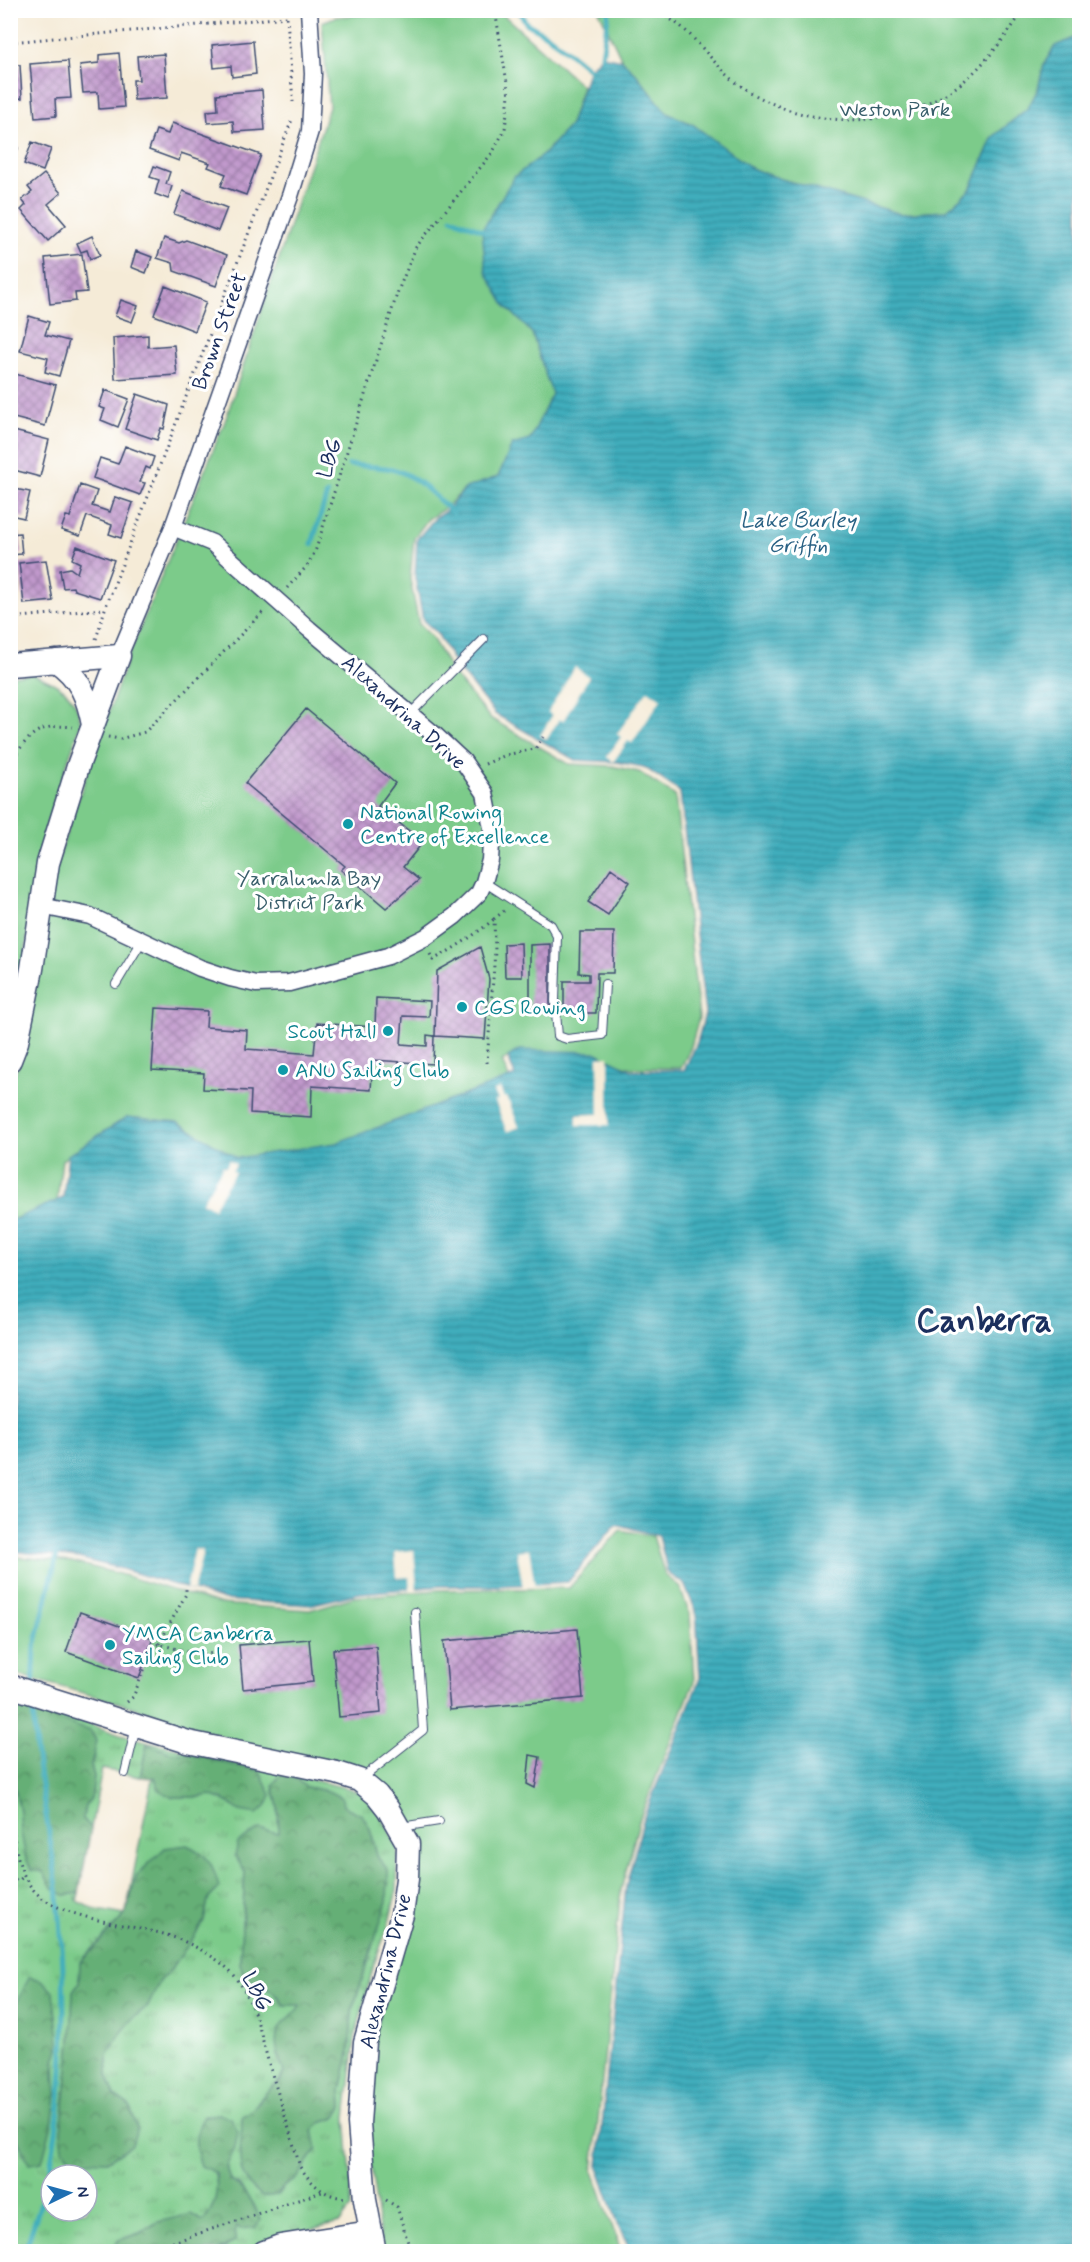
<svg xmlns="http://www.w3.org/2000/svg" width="1090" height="2262" font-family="Mynerve,sans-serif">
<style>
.grass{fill:url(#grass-tufts);stroke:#4c7d74;stroke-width:1.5;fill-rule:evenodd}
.forest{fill:url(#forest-crowns);stroke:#406f6a;stroke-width:1.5}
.park{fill:#7ccb8a;stroke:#4c7d74;stroke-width:1.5}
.water{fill:url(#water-rules);stroke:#2d6e8d;stroke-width:1.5}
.pier{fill:#f5ebd7}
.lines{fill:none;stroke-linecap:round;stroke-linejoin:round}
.stream{stroke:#3fadbc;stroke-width:5}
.building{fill:url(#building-cross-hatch)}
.service-casing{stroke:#3c4b70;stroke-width:10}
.minor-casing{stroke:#3c4b70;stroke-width:19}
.secondary-casing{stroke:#3c4b70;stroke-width:25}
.path{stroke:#3c4b70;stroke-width:3;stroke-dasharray:1.5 4.5;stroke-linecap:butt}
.service{stroke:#fff;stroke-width:8}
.minor{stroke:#fff;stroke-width:16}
.secondary{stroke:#fff;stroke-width:22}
.culture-dot{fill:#0f9aa8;stroke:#fff;stroke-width:2}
.labels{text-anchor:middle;stroke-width:6;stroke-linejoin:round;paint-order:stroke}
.park-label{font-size:21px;fill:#385e6b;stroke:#fff}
.street-label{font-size:21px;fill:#1b2f5e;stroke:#fff}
.culture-label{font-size:21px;fill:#0d838f;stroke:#fff;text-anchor:start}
.water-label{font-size:22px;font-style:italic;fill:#296184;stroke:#fff}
.town-label{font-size:33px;font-weight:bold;fill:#1b2f5e;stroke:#fff}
</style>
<defs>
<pattern id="grass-tufts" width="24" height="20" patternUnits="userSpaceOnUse" patternTransform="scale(1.5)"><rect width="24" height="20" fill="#7ccb8a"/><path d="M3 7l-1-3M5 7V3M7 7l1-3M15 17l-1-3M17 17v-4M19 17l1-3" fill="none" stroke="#65a574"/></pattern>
<pattern id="forest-crowns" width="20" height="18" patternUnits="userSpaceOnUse" patternTransform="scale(1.5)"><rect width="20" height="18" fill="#65af76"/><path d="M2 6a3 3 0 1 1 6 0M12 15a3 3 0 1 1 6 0" fill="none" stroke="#528f64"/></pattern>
<pattern id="water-rules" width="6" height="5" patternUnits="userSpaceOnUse" patternTransform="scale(1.5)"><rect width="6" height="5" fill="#3fadbc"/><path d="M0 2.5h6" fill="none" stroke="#348d9c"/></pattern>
<pattern id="building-cross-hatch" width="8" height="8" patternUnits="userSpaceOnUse" patternTransform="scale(1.5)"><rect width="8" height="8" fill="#c199cc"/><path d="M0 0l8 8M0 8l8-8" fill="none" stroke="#9c7da9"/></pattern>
</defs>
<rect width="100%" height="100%" fill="#fff"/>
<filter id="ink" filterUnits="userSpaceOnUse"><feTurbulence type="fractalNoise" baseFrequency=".0167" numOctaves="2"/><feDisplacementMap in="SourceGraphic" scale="12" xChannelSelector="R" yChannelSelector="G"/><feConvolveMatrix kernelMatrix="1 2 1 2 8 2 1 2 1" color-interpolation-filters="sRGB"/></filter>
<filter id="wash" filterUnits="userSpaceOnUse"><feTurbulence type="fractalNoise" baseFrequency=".008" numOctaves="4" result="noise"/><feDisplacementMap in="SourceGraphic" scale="24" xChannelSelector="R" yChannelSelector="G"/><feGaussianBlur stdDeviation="1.35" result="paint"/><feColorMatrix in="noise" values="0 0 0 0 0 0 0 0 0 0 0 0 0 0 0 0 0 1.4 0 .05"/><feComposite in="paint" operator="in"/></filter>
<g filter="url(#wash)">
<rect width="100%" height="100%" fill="#f5ebd7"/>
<path class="grass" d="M11,1696L120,1735L351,1789L366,1796L382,1817L398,1848L397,1890L388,1927L374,1964L355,2038L346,2118L351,2179V2208L340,2223L281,2237L243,2251H217L226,2248L236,2226L255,2208L239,2185L230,2181L226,2167L231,2118L219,2114L204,2116L218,2192L211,2211L203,2221L158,2222L140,2233L119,2240L110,2251H11V2126L18,2144L41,2162L56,2093L55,2061L59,2048L53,1993L21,1997L11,2018L10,1771L20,1811L21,1832L52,1887L64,1895L79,1893L77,1901L93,1909L125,1915L80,1962L79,1983L73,1991L71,2043L61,2132L92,2159L107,2161L130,2107L115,2096L107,2075L108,2054L118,2037L134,2017L148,2006L160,1981L172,1968L204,1921L208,1899L219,1888L137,1875L126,1912L152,1779L155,1778L171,1797H200L210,1795L224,1800L240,1811L259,1771L191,1755L169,1752L147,1744L140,1777L102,1769L91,1828L83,1819L85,1805L91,1799L94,1776L91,1766L95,1755L89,1731L18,1706L11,1702ZM296,1779L306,1787L327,1791L343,1806L362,1815L370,1829L378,1858L388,1870L373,1947L352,2011L349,2054L341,2090L342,2107L335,2118L320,2123L313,2131L317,2149L295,2180L284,2186L277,2195L242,2128V2116C255,2111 253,2106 262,2097C272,2088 279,2084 284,2072L277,2052L285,2022L296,2014L301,2004L284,2005C276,1993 271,1987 256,1988L240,1963L245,1872L279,1833L278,1807L273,1785ZM51,2175H87V2211H51Z"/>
<path class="forest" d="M10,1702L90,1731L97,1741L91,1766L94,1776L93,1787L91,1799L85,1805L83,1819L91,1828L79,1893L64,1895L52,1887L43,1872L32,1870L26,1859L21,1832L20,1811L11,1771Z
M147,1744L169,1752L191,1755L260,1771L271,1795L266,1806L257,1814L240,1811L224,1800L210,1795L200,1797H171L159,1790L155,1778L140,1777Z
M280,1775L296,1779L306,1787L328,1791L342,1798L343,1806L362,1815L370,1829L378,1858L388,1870L387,1901L352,2011L349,2054L341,2090L342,2107L335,2118L320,2123L313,2131L317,2149L295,2180L284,2186L277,2195L263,2197C229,2174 243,2151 242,2116C260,2109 261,2091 280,2082L284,2072C278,2054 270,2038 284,2022C291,2016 296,2013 300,2005H284C270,1982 265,1993 246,1982L240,1963L245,1872L235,1856L238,1843L259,1829L279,1833L278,1807L273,1785Z
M187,1845C210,1856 213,1864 219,1888L208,1899L204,1921L195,1935L172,1968L160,1981L148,2006L134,2017L118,2037L108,2054L107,2075L115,2096L130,2107L137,2128L132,2145L107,2161L72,2160L63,2149L61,2132L71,2043L73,1991L79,1983L80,1963L125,1915L137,1875L165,1848Z
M29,1977L42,1980L53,1992L58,2032L59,2048L55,2061L54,2076L56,2093L53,2119L42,2162L29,2164L11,2126L10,2018Z
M219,2114L231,2118L238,2132L235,2148L226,2167L230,2181C245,2188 254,2205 260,2220L256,2227L241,2229L236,2226L235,2242L217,2251H110L119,2240L140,2233L158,2222L191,2214L203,2221C216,2206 218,2192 216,2173L201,2166C194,2145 193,2136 204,2116Z"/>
<path class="park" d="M398,11H499L582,86L570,125L543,155L514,177L505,305L532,333L552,394L530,440L512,446L498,477L466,488L444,509L428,519L414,538L410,579L419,624L431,636L452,672L490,718L569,764L612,766L639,772L675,796L699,1018L691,1047L681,1068H632L590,1056L514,1054L502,1061L510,1080L332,1148L237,1163L122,1121L62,1160L57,1202L11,1222L10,1087L25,1047L55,871L68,828L127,660L225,421L329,107L322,22L335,17Z
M599,11H1079V36L1055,46L1044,64L1038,89L1028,108L993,137L970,190L946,211L901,214L781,179L753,169L692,124L667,113L636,74L622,60Z
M32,674C59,684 76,692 81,723L48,819L32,891L25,959L11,1020V676Z
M620,1530L653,1536L665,1575L679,1586L690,1614L694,1682L640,1818L621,1890L593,2171L621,2251H382L366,2127L373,2046L415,1848L345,1777L126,1705L11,1673L10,1556L72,1562L116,1573L219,1604L310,1610L354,1597L437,1590L569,1588Z"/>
<path class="water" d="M1079,36V2251H631L619,2227L598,2166L626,1886L645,1814L700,1678L696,1611L684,1584L668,1573L659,1536L616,1524L568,1582L496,1586H442L360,1593L310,1605L224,1600L122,1569L78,1558L11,1551L10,1221L63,1198L68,1155L127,1117L178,1122L237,1158L336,1143L515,1076L508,1057L519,1050L595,1052L633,1071L684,1070L697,1043L705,1014L680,792L644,767L617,762L575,760L495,714L457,667L437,633L423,620L415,578L417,539L435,518L446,511L466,488L498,477L512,445L530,440L552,394L532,333L505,305L486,272L482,230L514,177L543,155L570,125L589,69L602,56L622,60L636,74L667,113L692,124L753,169L781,179L901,214L946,211L970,190L993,137L1028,108L1038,89L1044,64L1055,46Z"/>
<path class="pier" d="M575,667L589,677L563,721L559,719L547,739L540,736L552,716L548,712Z
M648,690L661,699L632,743L628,741L613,762L607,757L621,737L617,734Z
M609,1056V1125H577V1115L599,1114L598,1057Z
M500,1088L504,1098L507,1097L519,1127L507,1132L495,1101L498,1100L494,1091Z
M229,1160L236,1164L232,1171L235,1172L213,1208L202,1202L223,1166L226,1167Z
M195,1549L203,1551L193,1591L186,1589Z
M529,1549L535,1587L523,1588L517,1551Z
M414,1550L417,1591L410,1592L409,1577L397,1578L395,1552Z"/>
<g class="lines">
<path class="stream" d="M519,10L526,23L550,37L589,69
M602,56L609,10
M452,218L482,230
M349,465C363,466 378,466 392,469C416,475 435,496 453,513
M312,544L327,494
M33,1689L35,1647L57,1555
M25,2252C33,2224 45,2196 50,2169C67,2077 67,1980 57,1888C50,1825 33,1762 33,1698"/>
</g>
<g id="blocks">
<path class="building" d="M253,41L256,74L232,77L231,66L214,68L212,45Z
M119,53L124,107L99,109L98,92L83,93L80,65L99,63V55Z
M164,54L167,98L134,100L133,80H139L137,56Z
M68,61L71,98L55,99L56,116L35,118L30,64Z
M10,65H20L22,98L15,99L16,120H10Z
M262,90L265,130L234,132L233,121L208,123L207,111L218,110L217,94Z
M172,123L261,155L246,195L221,186L226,174L208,167L210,163L181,153L179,161L149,150L156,130L168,134Z
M32,142L51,149L43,171L24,164Z
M10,146L18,148L11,172H10Z
M154,166L170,172L166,184L172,186L168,199L155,194L159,180L150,177Z
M44,174L61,193L48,204L66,225L48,241L21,210L26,205L22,200L32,192L28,187Z
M183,191L227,208L218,231L174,214Z
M92,236L100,255L90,259L87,250L81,252L77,243Z
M164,238L179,243L186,240L227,255L216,286L174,271L173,263L157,258Z
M136,251L152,257L146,273L131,267Z
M82,254L87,292L75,293L76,301L50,304L45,258Z
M165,286L206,302L195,331L154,315Z
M121,300L138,306L132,322L115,316Z
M29,316L49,322L45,335L69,341L59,376L45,372L48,358L20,351Z
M148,335V347L174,345L177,375L115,379L113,338Z
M15,374L56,385L45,426L10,417V392Z
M105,390L129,399L118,427L101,420L105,409L99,407Z
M137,394L169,405L164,429L161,428L157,440L125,429Z
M10,430L49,440L40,477L14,470L16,461L10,460Z
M125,446L154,457L150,469L146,467L140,482L145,483L140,495L93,478L100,458L118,464Z
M80,485L97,491L92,506L110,512L115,497L133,503L121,538L109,534L112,525L87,516L80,536L61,530L66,516L70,517Z
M10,488L30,492L24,518L10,515Z
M20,533L22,554L10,555V534Z
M77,546L114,560L100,598L74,590L73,587L63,588L60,570L70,568L77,573L80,563L72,559Z
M46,560L53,601L24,604L19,563Z
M306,709L395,783L378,806L423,842L403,867L419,880L386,908L341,870L345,866L245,783Z
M611,868L630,882L608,915L588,902Z
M580,932H614L613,973H597L596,1013H564V981H589V974L579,973Z
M521,943L522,977H505L504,944Z
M550,944V1012H530V945Z
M480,947L489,979L485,1039L435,1036L437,971Z
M376,998L430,1001L429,1017L403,1016L401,1044L427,1046V1035L434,1036L433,1064L373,1060L371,1090L312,1086L311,1117L250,1113L251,1091L203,1089L204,1073L152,1070L156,1008L207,1011L206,1027L247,1030L246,1049L314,1054L317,1023L375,1027Z
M80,1612L153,1638L139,1678L66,1652Z
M577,1629L583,1698L450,1710L444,1641Z
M309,1639L313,1682L243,1689L239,1645Z
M376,1646L381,1713L339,1717L333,1649Z
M530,1755L540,1757L535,1788L527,1784Z"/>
</g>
</g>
<g filter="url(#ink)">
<use href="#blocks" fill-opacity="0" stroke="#3c4b70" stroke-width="1.5"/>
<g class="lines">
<defs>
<path id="service" d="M410,714L484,639
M484,882L551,925L557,936L555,1001L558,1036L567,1039L602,1035L605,984
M116,984L142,941
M125,1773L136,1727
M361,1779L423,1730L415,1612
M401,1827L439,1821"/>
<path id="minor" d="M119,656L173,527L290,196L310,131L313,74L309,10
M41,906L90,916L200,968L230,978L256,984L289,983L388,956L426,937L455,916L479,893L484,882L490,860L492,828L485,793L463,761L435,735L309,629L212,543L173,527"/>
<path id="secondary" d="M56,661C80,677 88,698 93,725
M10,665L119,656L79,763L48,863L32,969L17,1042L10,1060
M10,1686L188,1742L337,1773L359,1780L377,1795L388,1809L408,1844L407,1879L402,1915L365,2042L359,2123L365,2200L375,2252
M264,2252L280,2246L370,2232"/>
</defs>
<use href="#service" class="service-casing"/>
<use href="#minor" class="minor-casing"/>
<use href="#secondary" class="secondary-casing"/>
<path class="path" d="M656,10C666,17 678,23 686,31C705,49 722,74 744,88C813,134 911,131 972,74C992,55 1008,33 1024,10
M326,13L351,10
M287,17L293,102
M10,42L287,17
M287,588L307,566L316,549L398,291L416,247L493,152L505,129L509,95L495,10
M10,618L104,609
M96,639L105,609L293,117
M108,737L120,739L145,732L263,612
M10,763C29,735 37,723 73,727
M485,764L506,755L535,749L543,737
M430,954L433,960C455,948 475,935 494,919
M487,1063L495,951L494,919L504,911
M159,1644L186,1594V1587
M127,1702L133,1697L154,1646L159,1644L196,1654L220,1653
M10,1804C14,1830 14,1862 29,1884C52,1920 128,1923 167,1935C188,1942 210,1953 227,1968C254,1992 261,2037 271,2071C281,2103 291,2135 300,2167C313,2185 323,2196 346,2198
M10,1877L18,1881L24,1876
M386,2200L397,2207L411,2252
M144,2252L322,2192"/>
<use href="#service" class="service"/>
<use href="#minor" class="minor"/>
<use href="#secondary" class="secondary"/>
</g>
</g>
<g class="culture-dot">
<circle cx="348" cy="824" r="6"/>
<circle cx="462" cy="1007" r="6"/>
<circle cx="388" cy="1031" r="6"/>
<circle cx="283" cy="1070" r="6"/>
<circle cx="110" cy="1645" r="6"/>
</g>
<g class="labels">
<g class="park-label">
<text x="895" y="116">Weston Park</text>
<text x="309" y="885">Yarralumla Bay<tspan x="309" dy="24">District Park</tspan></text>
</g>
<g class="street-label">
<text transform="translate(219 331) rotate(-70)" y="7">Brown Street</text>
<text transform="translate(329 458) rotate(-73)" y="7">LBG</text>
<text transform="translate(404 712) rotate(42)" y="7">Alexandrina Drive</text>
<text transform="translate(385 1971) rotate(-76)" y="7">Alexandrina Drive</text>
<text transform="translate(257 1991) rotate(63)" y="7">LBG</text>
</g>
<g class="culture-label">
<text x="360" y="819">National Rowing<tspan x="360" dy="24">Centre of Excellence</tspan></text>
<text x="474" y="1014">CGS Rowing</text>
<text x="376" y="1038" text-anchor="end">Scout Hall</text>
<text x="295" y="1077">ANU Sailing Club</text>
<text x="122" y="1640">YMCA Canberra<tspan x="122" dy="24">Sailing Club</tspan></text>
</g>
<g class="water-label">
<text x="798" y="527">Lake Burley<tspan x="798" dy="25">Griffin</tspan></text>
</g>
<g class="town-label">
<text x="984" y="1331">Canberra</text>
</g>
</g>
<rect width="1090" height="2262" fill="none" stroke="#fff" stroke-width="36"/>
<g transform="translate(69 2193) rotate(85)"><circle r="28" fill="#ffffff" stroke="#a4acbf" stroke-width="1.5"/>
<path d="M0-4.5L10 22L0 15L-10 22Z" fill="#1f6fb2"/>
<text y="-9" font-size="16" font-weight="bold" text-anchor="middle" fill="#1b2f5e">N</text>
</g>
</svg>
